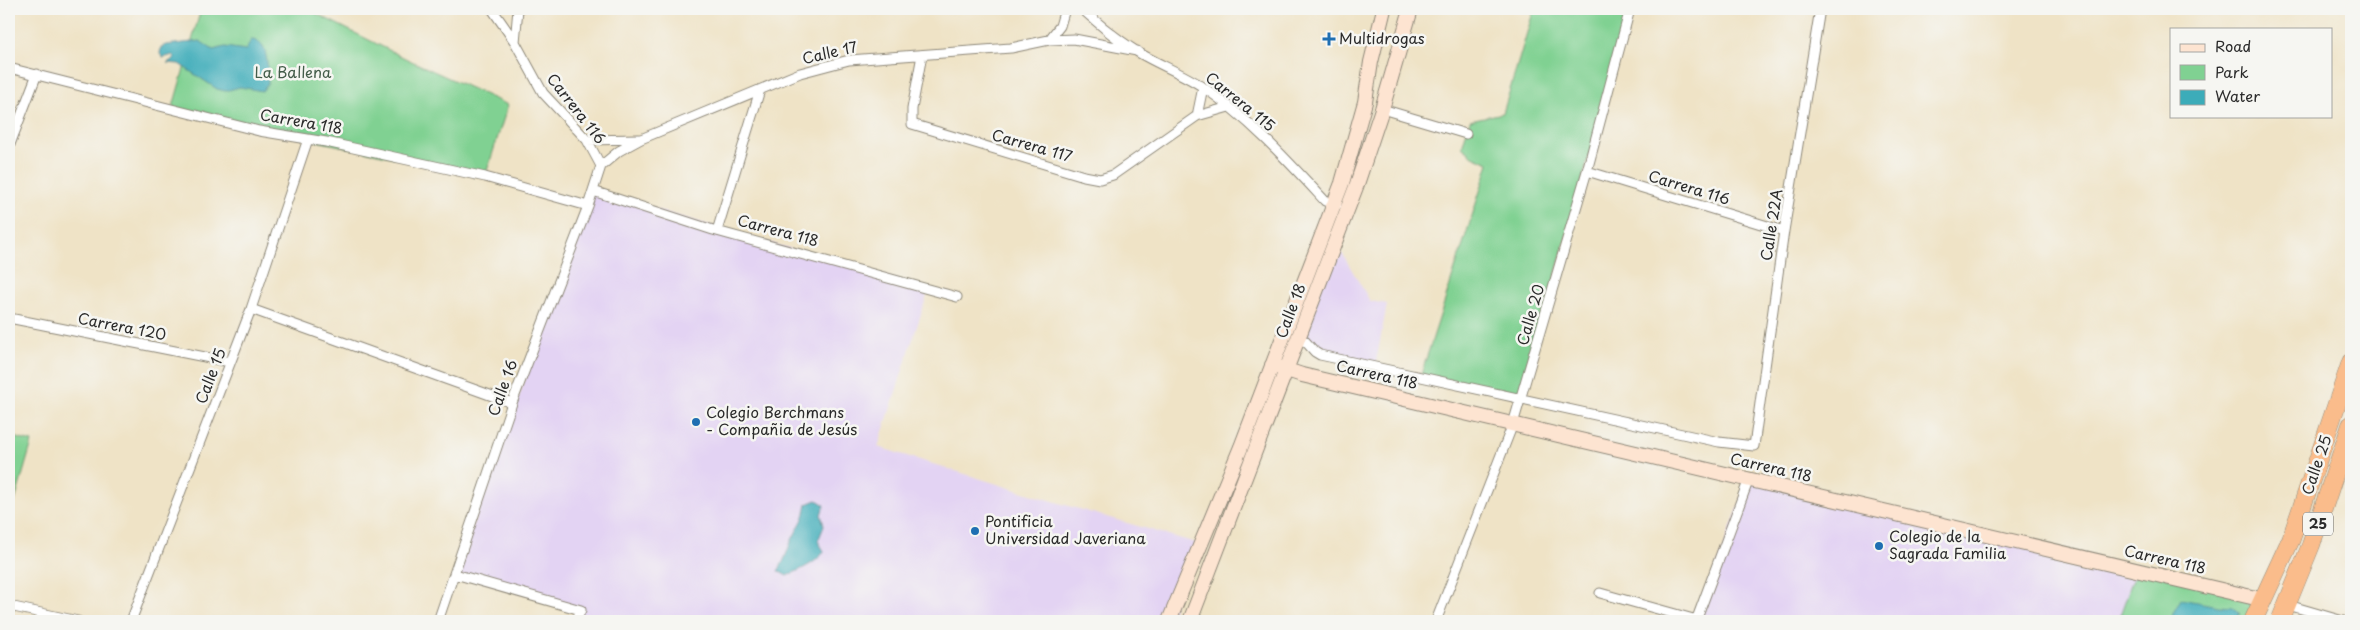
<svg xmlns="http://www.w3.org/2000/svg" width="2360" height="630" font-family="'Playpen Sans',sans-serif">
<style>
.built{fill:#e3d3f3}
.green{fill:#80d192;stroke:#567e5e}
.water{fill:#3cacb9;stroke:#346c72}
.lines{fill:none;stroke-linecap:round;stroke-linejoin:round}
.street-casing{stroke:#8d8778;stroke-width:11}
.secondary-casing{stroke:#8d8778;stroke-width:16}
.highway-casing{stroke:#8d8778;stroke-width:19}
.street{stroke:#fff;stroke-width:9}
.secondary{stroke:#fde4d1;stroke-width:14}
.highway{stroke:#fabc8b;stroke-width:18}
.poi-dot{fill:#1f6fb2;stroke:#f6f6f2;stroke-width:2}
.labels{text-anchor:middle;stroke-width:5;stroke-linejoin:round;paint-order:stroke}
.shield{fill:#f6f6f2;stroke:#686867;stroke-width:1}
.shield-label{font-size:14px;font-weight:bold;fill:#2b2b2b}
.poi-label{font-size:15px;fill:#2b2b2b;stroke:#f6f6f2;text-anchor:start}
.street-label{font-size:15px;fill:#2b2b2b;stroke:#f6f6f2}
.park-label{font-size:15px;fill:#445d4a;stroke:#f6f6f2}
</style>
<rect width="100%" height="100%" fill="#f6f6f2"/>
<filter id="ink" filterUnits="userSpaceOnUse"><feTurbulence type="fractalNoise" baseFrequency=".02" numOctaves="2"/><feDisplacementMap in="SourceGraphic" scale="10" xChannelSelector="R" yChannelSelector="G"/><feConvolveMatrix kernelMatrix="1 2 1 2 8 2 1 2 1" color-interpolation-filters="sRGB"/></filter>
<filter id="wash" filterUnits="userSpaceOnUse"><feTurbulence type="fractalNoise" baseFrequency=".0096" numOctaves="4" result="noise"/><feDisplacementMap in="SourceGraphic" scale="20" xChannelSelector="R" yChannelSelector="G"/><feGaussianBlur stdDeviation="1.12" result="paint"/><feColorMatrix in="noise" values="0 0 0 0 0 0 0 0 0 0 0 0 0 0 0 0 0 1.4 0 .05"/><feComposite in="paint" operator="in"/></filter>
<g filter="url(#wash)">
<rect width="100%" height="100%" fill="#efe3c6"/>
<path class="built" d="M593,191L929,289L878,447L1072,507L1196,543L1169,621H576L581,610L455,574Z
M1335,241L1370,301L1387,304L1375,367L1315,352L1301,330Z
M1749,479L2136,570L2118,621H1696Z"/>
<path class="green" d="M201,9H307L407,59L508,105L485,177L172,110Z
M1534,9H1630L1521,398L1421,375L1489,163L1473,156L1462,147L1470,120L1503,113Z
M9,436L32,442L15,501L9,499Z
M2136,570L2264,600L2253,621H2118Z"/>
<path class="water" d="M251,40C270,40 267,70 268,84L262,91L240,87L225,91L217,89L179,64L167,63L175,58L173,55L163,58L160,54L161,47L166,45L200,41L213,50L225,47L246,50Z
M817,500L825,505L821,514L824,526L818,541L824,551C818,563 799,570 787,576L778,571C786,559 788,546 795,534C801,521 804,521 807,504Z
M2181,599L2218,606L2233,607L2240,614L2235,621H2172L2173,613Z"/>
</g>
<g filter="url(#ink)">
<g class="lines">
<defs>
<path id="street" d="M492,9L515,42L543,93L587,140L601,166
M1082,9C1099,24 1116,39 1136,51C1157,64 1182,73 1203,87C1249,118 1288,161 1325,201L1337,205
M1049,40L1060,26L1065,9
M515,42L518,9
M922,55L912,109V124L1084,176L1100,179L1113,175L1197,116L1229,107
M9,68L259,131L326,142L485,177L588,206
M1382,109L1466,134
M1197,116L1203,87
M587,140L639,139
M9,147L37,74
M601,166L619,151L641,139L800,73L849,60L1011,48L1049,40L1074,39L1137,51
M1587,171L1784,231
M593,191L713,230L957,297
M717,231L760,90
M251,309L512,403
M9,318L230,362
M1305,341L1315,352L1320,355L1719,442L1754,446L1784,231L1820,9
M455,574L581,610L576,621
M1600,593L1697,620
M2288,605L2343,621
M9,606L78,621
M131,621L251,309L308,139
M438,621L512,403L588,206L601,166
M1436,621L1513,424L1587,171L1630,9
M1696,621L1749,479"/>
<path id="secondary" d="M1272,365L1302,375L2264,600
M1169,621L1241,447L1342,183L1365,102L1371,62L1384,9
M1190,621L1356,187L1382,109L1411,9"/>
<path id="highway" d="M2253,621L2291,539L2351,362
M2280,621L2311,545L2351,425"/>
</defs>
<use href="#street" class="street-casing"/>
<use href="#secondary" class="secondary-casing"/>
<use href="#highway" class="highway-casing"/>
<use href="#street" class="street"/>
<use href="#secondary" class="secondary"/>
<use href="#highway" class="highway"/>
</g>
</g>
<g class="poi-dot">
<path d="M1326.5 31.5h5v5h5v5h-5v5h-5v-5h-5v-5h5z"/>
<circle cx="696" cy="422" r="5"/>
<circle cx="975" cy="531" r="5"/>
<circle cx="1879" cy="546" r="5"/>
</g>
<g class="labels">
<rect class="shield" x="2303" y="512.5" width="30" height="23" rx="4"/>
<g class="shield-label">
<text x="2318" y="529">25</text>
</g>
<g class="poi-label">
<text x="1339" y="44">Multidrogas</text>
<text x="706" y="418">Colegio Berchmans<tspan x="706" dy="17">- Compañia de Jesús</tspan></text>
<text x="985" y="527">Pontificia<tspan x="985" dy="17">Universidad Javeriana</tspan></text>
<text x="1889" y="542">Colegio de la<tspan x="1889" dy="17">Sagrada Familia</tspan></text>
</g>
<g class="street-label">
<text transform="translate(830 53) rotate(-13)" y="5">Calle 17</text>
<text transform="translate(1240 102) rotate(39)" y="5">Carrera 115</text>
<text transform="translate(576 109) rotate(52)" y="5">Carrera 116</text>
<text transform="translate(301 122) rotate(10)" y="5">Carrera 118</text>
<text transform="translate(1032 146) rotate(16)" y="5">Carrera 117</text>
<text transform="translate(1689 188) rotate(17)" y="5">Carrera 116</text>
<text transform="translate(1772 225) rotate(-81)" y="5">Calle 22A</text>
<text transform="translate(778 231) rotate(15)" y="5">Carrera 118</text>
<text transform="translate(1291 311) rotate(-69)" y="5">Calle 18</text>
<text transform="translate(1531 315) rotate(-74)" y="5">Calle 20</text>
<text transform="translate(122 327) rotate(11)" y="5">Carrera 120</text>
<text transform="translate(1377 375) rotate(13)" y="5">Carrera 118</text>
<text transform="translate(211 376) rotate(-69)" y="5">Calle 15</text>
<text transform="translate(503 388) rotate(-70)" y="5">Calle 16</text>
<text transform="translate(2317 465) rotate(-71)" y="5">Calle 25</text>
<text transform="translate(1771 468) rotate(13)" y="5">Carrera 118</text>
<text transform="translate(2165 560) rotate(13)" y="5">Carrera 118</text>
</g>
<g class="park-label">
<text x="293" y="78">La Ballena</text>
</g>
</g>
<rect width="2360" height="630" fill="none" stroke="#f6f6f2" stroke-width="30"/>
<rect x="2170" y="28" width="162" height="90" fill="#f6f6f2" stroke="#a5a5a2"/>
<rect x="2180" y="44" width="25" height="8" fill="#fde4d1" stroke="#a5a5a2"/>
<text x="2215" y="52" font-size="15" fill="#2b2b2b">Road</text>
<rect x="2180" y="65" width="25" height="15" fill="#80d192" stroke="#a5a5a2"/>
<text x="2215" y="78" font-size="15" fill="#2b2b2b">Park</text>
<rect x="2180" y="90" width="25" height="15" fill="#3cacb9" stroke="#a5a5a2"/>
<text x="2215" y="102" font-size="15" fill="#2b2b2b">Water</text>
</svg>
